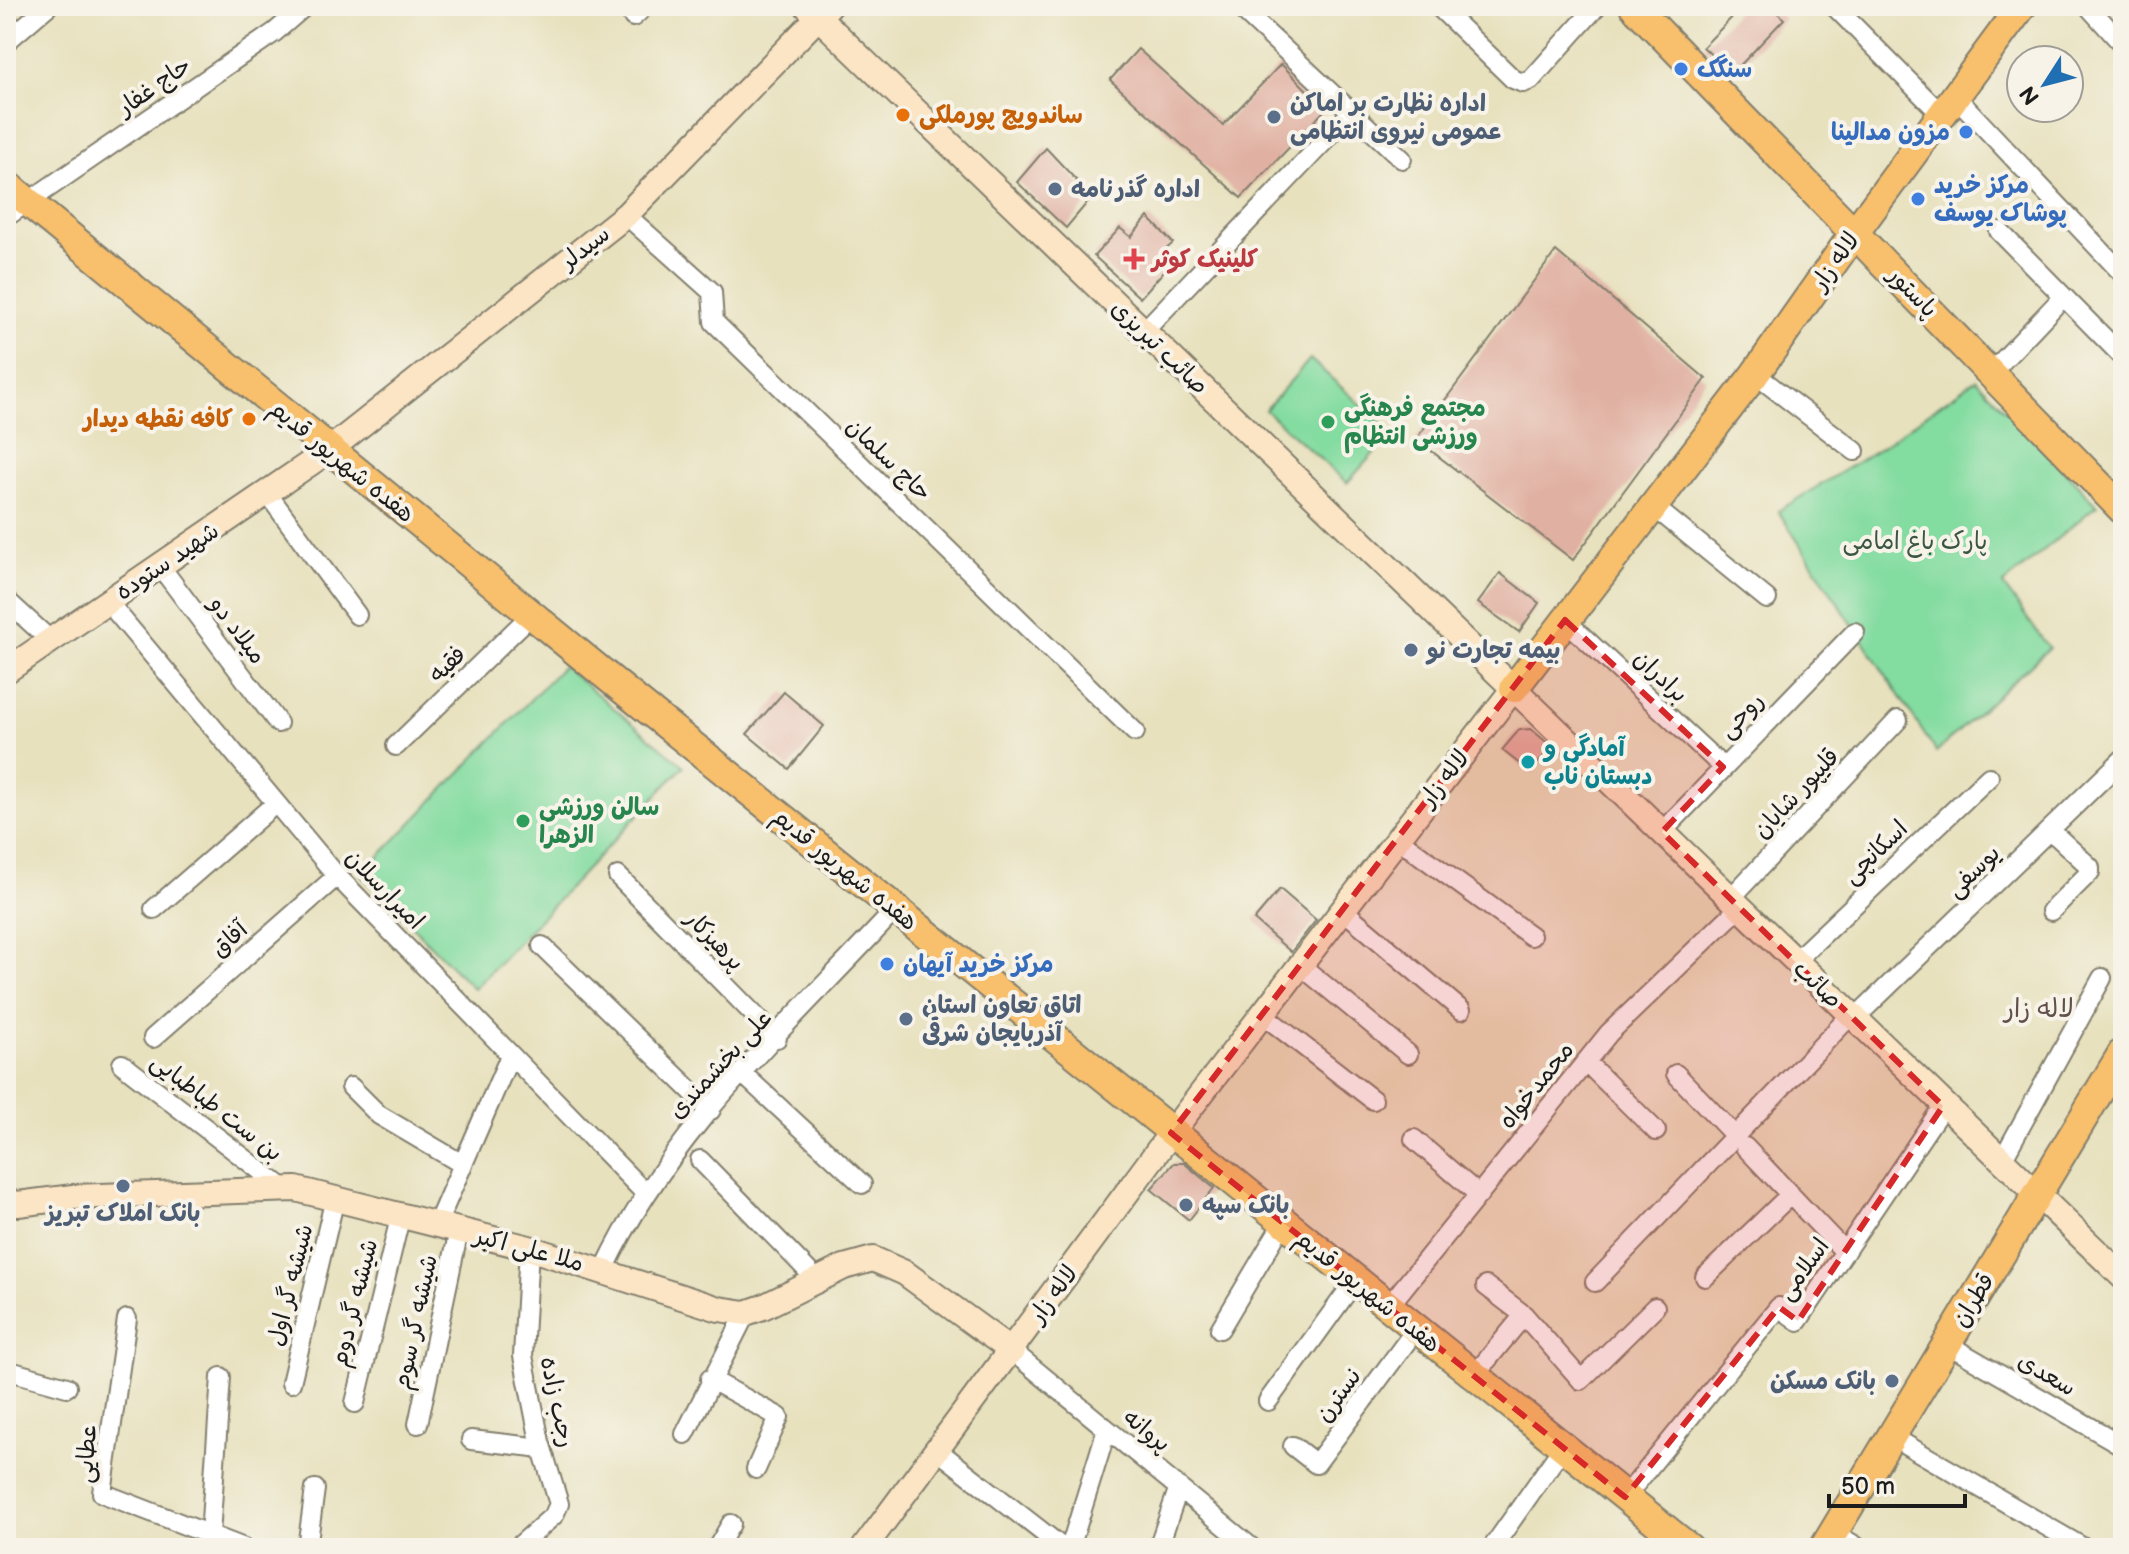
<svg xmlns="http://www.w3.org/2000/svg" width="2129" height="1554" font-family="'Balsamiq Sans','Playpen Sans Arabic',sans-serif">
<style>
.green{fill:#83dca0;stroke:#507c5e;stroke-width:2}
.building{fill:#e0b0a2}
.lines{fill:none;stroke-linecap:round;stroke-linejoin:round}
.street-casing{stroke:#827e6d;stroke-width:22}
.secondary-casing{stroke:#827e6d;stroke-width:28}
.primary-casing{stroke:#827e6d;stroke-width:32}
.street{stroke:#fff;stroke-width:18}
.secondary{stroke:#fce5c4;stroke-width:24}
.primary{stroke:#f8bf6c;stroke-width:28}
.marked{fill:#d62828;fill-opacity:0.2;stroke:#d62828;stroke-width:6;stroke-dasharray:16 10;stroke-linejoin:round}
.shop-dot{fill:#3f7fe0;stroke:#f7f3e8;stroke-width:3}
.food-dot{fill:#e8710a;stroke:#f7f3e8;stroke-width:3}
.service-dot{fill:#5c6f8a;stroke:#f7f3e8;stroke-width:3}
.health-dot{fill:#e0444e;stroke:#f7f3e8;stroke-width:3}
.leisure-dot{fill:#2e9e5b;stroke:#f7f3e8;stroke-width:3}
.culture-dot{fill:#0f9aa8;stroke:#f7f3e8;stroke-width:3}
.labels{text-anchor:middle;stroke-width:8;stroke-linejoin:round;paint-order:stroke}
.shop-label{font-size:24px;font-weight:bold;fill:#366cbe;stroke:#f7f3e8;text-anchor:start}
.street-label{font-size:24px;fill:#1c1c1c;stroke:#f7f3e8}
.service-label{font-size:24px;font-weight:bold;fill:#4e5e75;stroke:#f7f3e8;text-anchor:start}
.food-label{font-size:24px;font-weight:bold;fill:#c56008;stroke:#f7f3e8;text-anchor:start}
.health-label{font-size:24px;font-weight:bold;fill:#be3a42;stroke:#f7f3e8;text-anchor:start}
.leisure-label{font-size:24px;font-weight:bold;fill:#27864d;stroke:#f7f3e8;text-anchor:start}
.park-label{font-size:24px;fill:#3b5644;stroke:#f7f3e8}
.culture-label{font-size:24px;font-weight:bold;fill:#0d838f;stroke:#f7f3e8;text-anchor:start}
.neighbourhood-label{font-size:26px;fill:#61504b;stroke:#f7f3e8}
</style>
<rect width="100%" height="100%" fill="#f7f3e8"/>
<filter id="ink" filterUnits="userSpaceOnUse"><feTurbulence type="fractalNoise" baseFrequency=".0125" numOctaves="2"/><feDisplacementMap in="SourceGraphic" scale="16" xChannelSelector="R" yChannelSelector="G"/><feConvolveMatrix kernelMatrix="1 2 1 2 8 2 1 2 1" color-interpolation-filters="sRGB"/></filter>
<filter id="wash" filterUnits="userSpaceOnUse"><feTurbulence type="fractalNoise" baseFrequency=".006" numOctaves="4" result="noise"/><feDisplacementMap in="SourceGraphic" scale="32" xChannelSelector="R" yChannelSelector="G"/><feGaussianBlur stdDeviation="1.8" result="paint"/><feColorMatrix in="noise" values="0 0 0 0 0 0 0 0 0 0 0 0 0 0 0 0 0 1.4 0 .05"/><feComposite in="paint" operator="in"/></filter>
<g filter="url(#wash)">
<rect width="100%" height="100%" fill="#e7e1be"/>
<path class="green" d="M1310,359L1392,433L1347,483L1265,410Z
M1976,379L2097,505L2003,585L2049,648L1936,752L1778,511L1878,449Z
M563,666L684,766L474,989L361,875Z"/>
<g id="blocks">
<path class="building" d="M1743,6H1771L1784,19L1732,74L1703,47Z
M1138,49L1223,125L1281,64L1326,109L1241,198L1110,80Z
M1046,148L1092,197L1066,228L1017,182Z
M1148,217L1173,243L1163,252L1172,262L1140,298L1094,256L1120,228L1131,237Z
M1556,251L1706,379L1573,560L1416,439Z
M1500,573L1539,603L1519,632L1478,603Z
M784,692L824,726L789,769L747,734Z
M1531,729L1551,746L1531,773L1502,750L1519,730Z
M1280,889L1316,920L1291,952L1254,920Z
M1174,1163H1184L1214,1188L1189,1220L1151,1189Z"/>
</g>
</g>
<g filter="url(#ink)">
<use href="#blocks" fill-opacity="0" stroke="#827e6d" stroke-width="2"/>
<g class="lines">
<defs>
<path id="street" d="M1238,6L1402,159
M1438,6L1513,79L1523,83L1531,80L1597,6
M1834,6L1942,115
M2088,6L2123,45
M633,17L645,6
M6,42L48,6
M1956,97L2123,274
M626,215L712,292L714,322L1135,732
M6,217L275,32L305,6
M1999,231L2123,357
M1144,331L1352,112
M1991,373L2062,298
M1755,374L1855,451
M267,493L357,615
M1653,506L1767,599
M160,566L278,723
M6,600L51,641
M108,602L337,876L645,1193
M1565,620L1723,767
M396,746L531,615
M2050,830L2090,867V872L2051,911
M1662,832L1855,632
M1398,839L1531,936
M618,876L777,1038
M1730,899L1898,720
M154,909L276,803
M1343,910L1461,1010
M542,946L711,1110
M1795,961L1989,777
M1300,965L1408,1054
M1262,1014L1373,1100
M1856,1017L2123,759
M153,1038L337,876
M1586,1062L1656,1131
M122,1064L283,1188
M743,1074L862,1184
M1676,1074L1735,1136
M351,1087L379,1115L462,1164
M1414,1139L1479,1195
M1745,1147L1845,1252
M700,1160L817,1280
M2001,1162L2102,978
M437,1224L510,1056
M604,1270C670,1129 791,1023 895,910
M1705,1277L1790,1195
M1595,1282L1850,1016
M1486,1286L1524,1315
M1388,1307L1609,1033L1739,908
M127,1319L102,1493L244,1548
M1220,1329L1283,1223
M1947,1344L2123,1446
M1012,1351L1252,1548
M6,1370L67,1387
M1474,1376L1524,1315L1581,1380L1655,1307
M710,1379L779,1417L756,1469
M291,1383L335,1198
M1268,1401L1355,1281
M355,1403L401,1214
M418,1424L459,1230
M685,1434L746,1313
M1891,1436L2084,1548
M471,1440L542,1448
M1293,1446L1316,1464L1416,1329
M937,1450L1063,1548
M1625,1497L1779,1307L1798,1321L1943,1106
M1834,1533L1859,1548
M210,1535L221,1377
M307,1548L315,1489
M517,1548L554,1515L559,1504L540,1442L523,1356L529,1248
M717,1548L731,1524
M1070,1548L1107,1429
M1158,1548L1179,1487
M1492,1548L1563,1447"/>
<path id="secondary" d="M807,6L2123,1277
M6,671L328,451L626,215L829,6
M6,1201L18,1204L73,1197L296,1189L529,1248L719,1309L746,1313L763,1307L844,1267L873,1259L905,1273L1012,1351
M864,1548L1171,1133L1514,688"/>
<path id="primary" d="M1634,6L2123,510
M6,184L626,692L1689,1548
M1514,688L1755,374L1855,232L2022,6
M1824,1548L2123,1052"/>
</defs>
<use href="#street" class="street-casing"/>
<use href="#secondary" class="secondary-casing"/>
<use href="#primary" class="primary-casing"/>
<use href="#street" class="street"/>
<use href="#secondary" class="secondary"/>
<use href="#primary" class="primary"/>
</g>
</g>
<path class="marked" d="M1565,620L1723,767L1662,832L1943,1106L1798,1321L1779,1307L1625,1497L1171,1133Z"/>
<g class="shop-dot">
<circle cx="1681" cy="69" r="8"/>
<circle cx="1966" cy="132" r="8"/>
<circle cx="1918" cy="199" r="8"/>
<circle cx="887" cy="964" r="8"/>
</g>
<g class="food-dot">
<circle cx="903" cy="115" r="8"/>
<circle cx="249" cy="419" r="8"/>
</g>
<g class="service-dot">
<circle cx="1274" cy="117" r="8"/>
<circle cx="1055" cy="189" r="8"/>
<circle cx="1411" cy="650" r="8"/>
<circle cx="906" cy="1019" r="8"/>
<circle cx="123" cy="1186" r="8"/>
<circle cx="1186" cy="1205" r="8"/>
<circle cx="1892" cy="1381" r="8"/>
</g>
<path class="health-dot" d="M1130 247h8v8h8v8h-8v8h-8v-8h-8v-8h8z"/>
<g class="leisure-dot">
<circle cx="1328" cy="422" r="8"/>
<circle cx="523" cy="821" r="8"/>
</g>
<circle class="culture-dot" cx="1528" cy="762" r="8"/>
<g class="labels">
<g class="shop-label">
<text x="1697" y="77">سنگک</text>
<text x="1950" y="140" text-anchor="end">مزون مدالینا</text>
<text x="1934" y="193">مرکز خرید<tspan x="1934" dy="28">پوشاک یوسف</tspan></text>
<text x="903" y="972">مرکز خرید آیهان</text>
</g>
<g class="street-label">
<text transform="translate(154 86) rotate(-35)" y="8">حاج غفار</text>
<text transform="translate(585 247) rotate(-38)" y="8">سیدلر</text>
<text transform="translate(1835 261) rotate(-55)" y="8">لاله زار</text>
<text transform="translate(1913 292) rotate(46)" y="8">پاستور</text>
<text transform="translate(1160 347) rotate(44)" y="8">صائب تبریزی</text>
<text transform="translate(889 459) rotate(44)" y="8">حاج سلمان</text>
<text transform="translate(342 461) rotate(39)" y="8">هفده شهریور قدیم</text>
<text transform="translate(167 561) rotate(-34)" y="8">شهید ستوده</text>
<text transform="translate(238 630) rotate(53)" y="8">میلاد دو</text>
<text transform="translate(447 664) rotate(-44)" y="8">فقیه</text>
<text transform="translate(1661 676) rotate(43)" y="8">برادران</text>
<text transform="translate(1741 715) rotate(-46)" y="8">روحی</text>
<text transform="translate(1444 778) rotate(-52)" y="8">لاله زار</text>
<text transform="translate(1796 793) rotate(-47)" y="8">قلیپور شایان</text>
<text transform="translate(1875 852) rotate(-44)" y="8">اسکانچی</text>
<text transform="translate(845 869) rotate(39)" y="8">هفده شهریور قدیم</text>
<text transform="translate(1973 871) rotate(-44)" y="8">یوسفی</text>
<text transform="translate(385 889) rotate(46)" y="8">امیرارسلان</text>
<text transform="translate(229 939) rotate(-42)" y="8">آفاق</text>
<text transform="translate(715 940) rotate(46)" y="8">پرهیزکار</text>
<text transform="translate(1818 984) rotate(44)" y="8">صائب</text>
<text transform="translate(720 1064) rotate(-47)" y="8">علی بخشمندی</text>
<text transform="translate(1536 1085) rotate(-51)" y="8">محمدخواه</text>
<text transform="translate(217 1107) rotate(38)" y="8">بن ست طباطبایی</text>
<text transform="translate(529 1249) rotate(15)" y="8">ملا علی اکبر</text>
<text transform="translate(1803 1269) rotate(-54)" y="8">اسلامی</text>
<text transform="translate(290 1285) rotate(-76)" y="8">شیشه گر اول</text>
<text transform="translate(1368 1291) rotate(39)" y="8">هفده شهریور قدیم</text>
<text transform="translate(1053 1294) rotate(-54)" y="8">لاله زار</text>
<text transform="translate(1973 1300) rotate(-59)" y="8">قطران</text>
<text transform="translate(354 1303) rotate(-76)" y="8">شیشه گر دوم</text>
<text transform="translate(415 1322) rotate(-78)" y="8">شیشه گر سوم</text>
<text transform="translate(2047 1374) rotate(30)" y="8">سعدی</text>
<text transform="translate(1338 1395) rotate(-54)" y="8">نسترن</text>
<text transform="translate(558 1402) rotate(78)" y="8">رجب زاده</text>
<text transform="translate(1147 1430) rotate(39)" y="8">پروانه</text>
<text transform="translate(86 1454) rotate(-86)" y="8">عطایی</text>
</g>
<g class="service-label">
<text x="1290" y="111">اداره نظارت بر اماکن<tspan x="1290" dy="28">عمومی نیروی انتظامی</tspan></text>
<text x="1071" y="197">اداره گذرنامه</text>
<text x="1427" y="658">بیمه تجارت نو</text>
<text x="922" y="1013">اتاق تعاون استان<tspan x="922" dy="28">آذربایجان شرقی</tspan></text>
<text x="1202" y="1213">بانک سپه</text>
<text x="123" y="1221" text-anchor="middle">بانک املاک تبریز</text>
<text x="1876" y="1389" text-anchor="end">بانک مسکن</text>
</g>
<g class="food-label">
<text x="919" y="123">ساندویچ پورملکی</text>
<text x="233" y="427" text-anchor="end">کافه نقطه دیدار</text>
</g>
<g class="health-label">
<text x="1152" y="267">کلینیک کوثر</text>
</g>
<g class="leisure-label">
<text x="1344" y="416">مجتمع فرهنگی<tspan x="1344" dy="28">ورزشی انتظام</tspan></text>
<text x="539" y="815">سالن ورزشی<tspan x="539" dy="28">الزهرا</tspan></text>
</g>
<g class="park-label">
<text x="1915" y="549">پارک باغ امامی</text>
</g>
<g class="culture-label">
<text x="1544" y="756">آمادگی و<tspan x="1544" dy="28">دبستان ناب</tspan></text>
</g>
<g class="neighbourhood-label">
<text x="2039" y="1017">لاله زار</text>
</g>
</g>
<rect width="2129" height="1554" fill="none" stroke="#f7f3e8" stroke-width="32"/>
<g transform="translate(2045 84) rotate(234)"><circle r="38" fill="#f7f3e8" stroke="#9f9d96" stroke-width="2"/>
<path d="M0-6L14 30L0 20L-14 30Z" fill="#1f6fb2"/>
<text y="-12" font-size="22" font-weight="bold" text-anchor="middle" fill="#1c1c1c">N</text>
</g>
<path d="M1829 1494v12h136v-12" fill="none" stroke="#1c1c1c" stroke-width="4"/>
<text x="1841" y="1494" font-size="24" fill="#1c1c1c" stroke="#f7f3e8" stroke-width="6" paint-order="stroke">50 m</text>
</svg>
